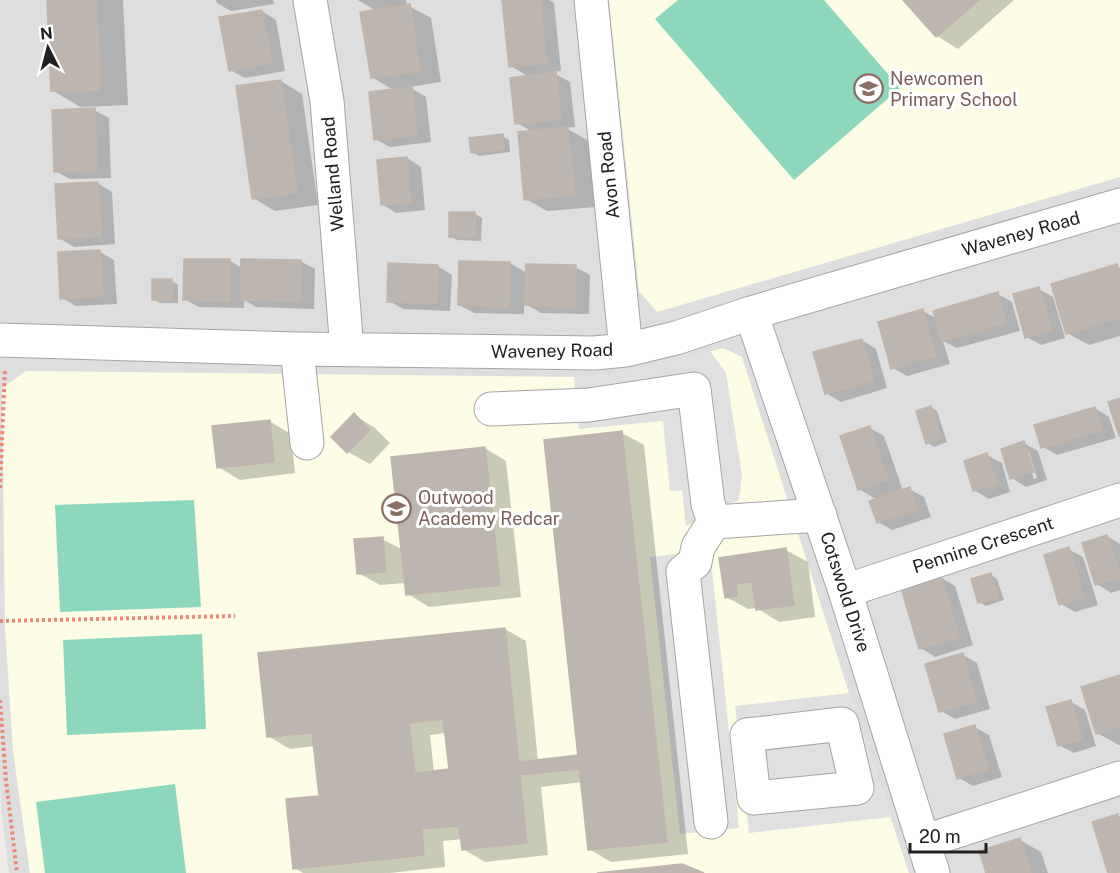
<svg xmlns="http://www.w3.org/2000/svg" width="1120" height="873" font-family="'Public Sans',sans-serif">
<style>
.residential{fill:#dedede}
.education{fill:#fcfde4}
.pitch{fill:#8dd8bd}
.parking{fill:#e0e0e0}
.shadow{fill:#0003;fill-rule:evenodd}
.building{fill:#bdb6b0;stroke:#c1b5ab;stroke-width:1.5;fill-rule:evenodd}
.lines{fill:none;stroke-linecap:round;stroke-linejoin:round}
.minor-casing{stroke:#a4a4a4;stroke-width:35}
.path{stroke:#ef887a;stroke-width:4;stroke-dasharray:3 3;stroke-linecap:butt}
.minor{stroke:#fff;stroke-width:33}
.labels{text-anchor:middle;stroke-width:6;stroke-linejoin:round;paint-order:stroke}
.education-label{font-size:18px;fill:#785e54;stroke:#fff;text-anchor:start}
.street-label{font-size:18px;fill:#202020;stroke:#fff}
</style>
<rect width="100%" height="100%" fill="#f0ede8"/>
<path class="residential" d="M0,0H1120V873H9L1,809L0,775Z"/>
<path class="education" d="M609,0H1120V177L657,312L639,291Z
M723,348L742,357L847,687L909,873H30L13,751L5,627L2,388L26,371L574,377L609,375L649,367Z"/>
<path class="pitch" d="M678,0H824L900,88L794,180L655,19Z
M194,500L201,607L60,612L55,505Z
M202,634L206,729L67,735L63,640Z
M175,784L186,873H45L36,802Z"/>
<path class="parking" d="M710,351L726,373L742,475L739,500L686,526L682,490L670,491L663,421L579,429L574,377L609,375L649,367Z
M710,550L739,828L680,834L650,557Z
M849,693L890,817L749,833L735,706Z"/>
<path class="shadow" d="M49,0H123L128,105L80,107L52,90Z
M216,0H273L274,4L231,11L217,3Z
M358,0H406L407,6H409L431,18L441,82L409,87L426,97L431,142L390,147L375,139L395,91L372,77L376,11Z
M504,0H549L554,3L561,71L552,72L570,82L575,127L566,128L589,141L596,207L547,211L526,199L533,132L517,123L529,77L511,66Z
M905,0H1014L958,49L937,36Z
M262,11L276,20L285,71L245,78L230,70Z
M281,81L302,94L318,205L275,211L253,198Z
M94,110L109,118L111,178L70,179L55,171Z
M502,136L509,140L510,152L479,156L472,152Z
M407,158L421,167L425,210L396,213L382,204Z
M97,183L112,192L115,244L74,247L59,238Z
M475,214L482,218L481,241L457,240L450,236Z
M100,252L114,260L117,304L76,306L62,298Z
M185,260L230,261L242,268L300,261L315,269L314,309L256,307L244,300V308L199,307L184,299Z
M460,262L510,263L527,273L575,267L590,275L589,314L541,313L524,303V314L474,313L459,305Z
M437,266L452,275L450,311L403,309L389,301Z
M1117,266L1120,268V336L1089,345L1067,333Z
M172,281L178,285V303H160L153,299Z
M1039,289L1053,297L1065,338L1041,345L1027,337Z
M998,294L1012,302L1020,331L957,348L943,341L950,364L907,376L893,368L923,311L937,319Z
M862,340L876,349L887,388L841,402L826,393Z
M931,407L937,411L947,442L934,447L928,443Z
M1095,408L1109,417L1116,438L1057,455L1043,447Z
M354,415L375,428L390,443L370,464L348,452Z
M269,421L291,434L295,473L240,480L218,467Z
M870,428L884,436L903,491L909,489L924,497L931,517L892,530L878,522L877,500L859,489Z
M622,433L644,445L688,854L611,862L589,849L582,782L541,787L548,855L485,862L463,849L462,839L443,841L445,867L390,873H303L295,868L320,797L315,746L290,749L268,736L505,629L526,641L538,761L579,757ZM446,733L450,770L434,772L430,735Z
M1024,443L1038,451L1047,480L1026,487L1012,478ZM1026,452H1029L1037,478L1034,479Z
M485,448L506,461L521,597L429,607L408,594L406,583L380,585L358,573L382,539L403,550Z
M987,455L1002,463L1010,492L989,499L974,490Z
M1107,536L1120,544V590L1111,593L1097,584Z
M1068,549L1083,557L1098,605L1075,612L1061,604Z
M786,550L808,562L815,617L779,622L757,608L748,609L726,597L721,559Z
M991,575L997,579L1004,600L986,606L979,602Z
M940,577L955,586L973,645L935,657L921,648Z
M963,655L977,663L990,709L955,719L941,711Z
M1120,676V745H1119L1097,733Z
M1071,702L1085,710L1096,746L1074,753L1059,745Z
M974,727L989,735L1002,777L973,786L959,778Z
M1020,840L1041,852L1048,873H987Z"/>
<path class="building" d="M47,0H97L100,90L51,91Z
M502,0H540L547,63L509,67Z
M903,0H979L936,37Z
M410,4L420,71L371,78L360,12Z
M262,10L272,63L229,71L219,17Z
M556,72L561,119L515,124L510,78Z
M281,80L297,193L252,199L236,86Z
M412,87L417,135L374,140L369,92Z
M95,108L97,170L54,172L52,110Z
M568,127L575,195L524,200L518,132Z
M503,134L504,149L471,153L469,138Z
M407,157L411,202L381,205L377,160Z
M98,182L101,236L58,239L55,184Z
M449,212H475V237H449Z
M100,250L103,296L60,299L58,252Z
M184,259H230V301L183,300Z
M241,259L301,260L300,301L240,300Z
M459,261L510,262L509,307L458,305Z
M388,263L438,265L436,303L387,302Z
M526,264L576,265L575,307L525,305Z
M1117,264L1120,275V318L1066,334L1051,284Z
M152,279H172V300H152Z
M1039,287L1052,330L1025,338L1013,294Z
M998,292L1006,323L941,341L933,311Z
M923,309L936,356L891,369L878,322Z
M862,339L873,381L825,394L813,352Z
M1120,398V436H1119L1108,402Z
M931,406L941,439L926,444L916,411Z
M1095,407L1102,430L1041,448L1034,425Z
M354,413L370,430L347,453L331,437Z
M270,420L274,462L217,468L212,426Z
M870,426L888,480L858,490L840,436Z
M622,431L667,842L588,850L544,440Z
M1024,441L1034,472L1010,479L1001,449Z
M485,447L500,585L406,595L391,457Z
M987,453L997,484L973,491L964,461Z
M910,487L917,509L877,523L869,501Z
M1107,535L1120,573V577L1095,585L1082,543Z
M383,537L386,572L357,574L354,539Z
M1069,547L1084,597L1059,605L1044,555Z
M786,548L794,605L756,610L752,582L736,584L737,596L725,598L719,558Z
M991,573L998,597L978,603L971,579Z
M941,576L959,637L919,649L901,588Z
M505,628L527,843L462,850L459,826L422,829L424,855L293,869L286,799L319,796L312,733L267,737L258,653ZM443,719L449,769L415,773L409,723Z
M963,653L977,701L939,712L925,664Z
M1120,675V726L1096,734L1081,687Z
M1071,700L1082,739L1058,746L1046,707Z
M975,725L988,769L957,779L944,734Z
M578,755L579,769L520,775L519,762Z
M1118,814L1120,820V872L1108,873L1092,822Z
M1020,838L1031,873H986L979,851Z
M682,864L704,873H597Z"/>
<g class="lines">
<defs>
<path id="minor" d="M310,0L327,101L347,350
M591,0L626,350
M751,313L845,591L933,873
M0,340L297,349L594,353L626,350L676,338L751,313L1120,205
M297,349L307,443
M491,409L589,405L694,389L708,504L714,522L820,515
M845,591L1120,500
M842,724L857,788L754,798L747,735Z
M711,822L683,572L695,562L698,547L714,522
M923,842L1120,778"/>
</defs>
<use href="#minor" class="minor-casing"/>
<path class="path" d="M0,488L5,369
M0,621L235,616
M0,700L6,780L17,873"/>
<use href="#minor" class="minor"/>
</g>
<defs>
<symbol id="school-ring" viewBox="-11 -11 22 22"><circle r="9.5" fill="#fff" stroke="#8d6e63" stroke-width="1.5"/><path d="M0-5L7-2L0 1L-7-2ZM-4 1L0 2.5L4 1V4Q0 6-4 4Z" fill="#8d6e63"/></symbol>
</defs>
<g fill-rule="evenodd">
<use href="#school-ring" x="852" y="72" width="33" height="33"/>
<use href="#school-ring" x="380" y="492" width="33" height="33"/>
</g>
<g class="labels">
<g class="education-label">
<text x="890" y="85">Newcomen<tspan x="890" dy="21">Primary School</tspan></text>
<text x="418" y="504">Outwood<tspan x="418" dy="21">Academy Redcar</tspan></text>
</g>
<g class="street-label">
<text transform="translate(333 174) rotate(-95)" y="6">Welland Road</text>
<text transform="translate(609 175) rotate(-96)" y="6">Avon Road</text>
<text transform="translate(1021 234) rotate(-16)" y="6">Waveney Road</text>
<text transform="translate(552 351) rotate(-1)" y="6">Waveney Road</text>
<text transform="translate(983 545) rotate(-18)" y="6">Pennine Crescent</text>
<text transform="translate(845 592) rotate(72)" y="6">Cotswold Drive</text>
</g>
</g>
<g transform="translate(48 48) rotate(354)" stroke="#ffffff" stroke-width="4.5" paint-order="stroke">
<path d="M0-4.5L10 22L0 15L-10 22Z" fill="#202020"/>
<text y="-9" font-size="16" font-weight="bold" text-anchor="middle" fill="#202020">N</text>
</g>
<path d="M910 843v9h76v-9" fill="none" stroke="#202020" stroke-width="3"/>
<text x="919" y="843" font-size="18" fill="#202020" stroke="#ffffff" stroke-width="4.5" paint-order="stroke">20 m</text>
</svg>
